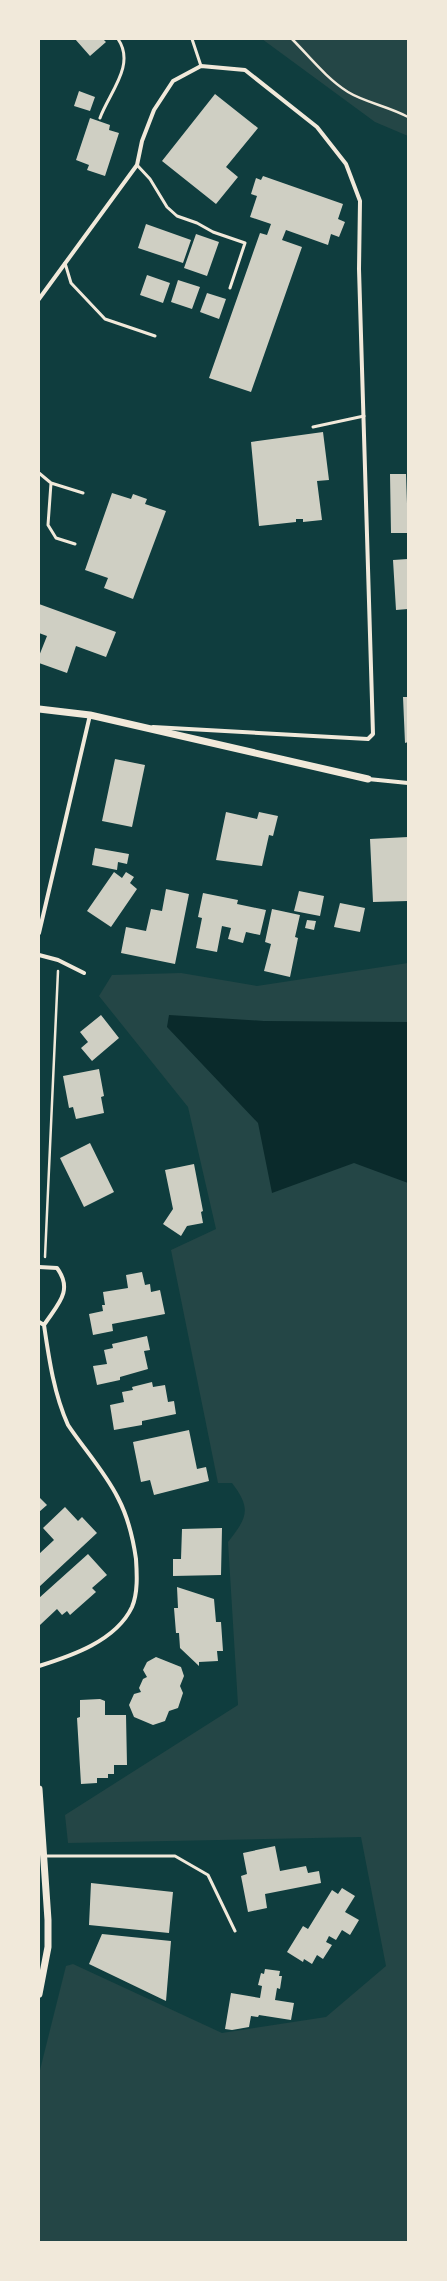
<svg xmlns="http://www.w3.org/2000/svg" width="447" height="2281" font-family="Georgia,serif">
<style>
.green{fill:#244646}
.water{fill:#0a2a2b}
.building{fill:#cfcfc3}
.lines{fill:none;stroke-linecap:round;stroke-linejoin:round}
.path{stroke:#f1e9da;stroke-width:2.5}
.service{stroke:#f1e9da;stroke-width:3}
.minor{stroke:#f1e9da;stroke-width:4}
.tertiary{stroke:#f1e9da;stroke-width:7}
</style>
<rect width="100%" height="100%" fill="#0f3d3e"/>
<path class="green" d="M262,39H408V136L375,122Z
M408,963V2242H39V2074L66,1966L73,1964L222,2033L326,2017L386,1966L361,1837L68,1843L65,1815L238,1705L228,1542C247,1518 252,1509 232,1483H218L171,1250L216,1229L188,1107L99,996L112,975L181,973L257,986Z"/>
<path class="water" d="M169,1015L264,1021L408,1022V1183L354,1163L272,1193L258,1123L167,1027Z"/>
<path class="building" d="M75,39H103L106,42L90,56Z
M79,91L95,97L90,111L74,106Z
M215,94L258,128L226,167L238,177L216,204L162,161Z
M90,118L110,125L109,130L119,133L105,176L87,170L89,165L76,160Z
M263,176L343,204L338,219L345,222L339,237L331,234L328,245L286,230L282,240L302,247L251,392L209,378L260,233L267,235L271,224L250,217L257,196L251,194L256,178L261,180Z
M146,224L191,240L183,263L138,248Z
M196,234L219,242L207,276L184,268Z
M147,275L170,283L163,303L140,295Z
M178,280L200,287L192,309L171,302Z
M207,293L226,299L219,319L200,312Z
M323,432L329,480L317,481L322,520L303,522V519H296V522L259,526L251,442Z
M390,474H406L408,533H391Z
M112,493L131,499L133,494L147,499L145,504L166,511L133,599L104,588L108,578L85,570Z
M408,559V609L396,610L393,560Z
M39,604L116,632L106,657L76,646L67,673L39,663V656L47,636L39,633Z
M403,697H408V742L405,743Z
M115,759L145,765L132,827L102,821Z
M226,812L257,819L259,812L278,816L273,836L269,835L262,866L216,860Z
M408,837V901L373,902L370,839Z
M95,848L129,854L127,864L118,862L117,870L92,865Z
M114,872L122,878L126,872L134,877L130,883L137,889L111,927L87,911Z
M166,889L189,894L175,964L121,953L126,927L146,931L151,909L162,911Z
M299,891L324,896L320,916L294,911Z
M203,893L238,900L237,904L266,910L260,935L246,932L243,943L228,939L231,928L222,926L217,952L196,948L202,918L198,917Z
M340,903L365,908L360,932L334,927Z
M272,909L300,915L295,937L298,938L290,977L264,971L271,944L265,942Z
M307,920L316,921L314,930L305,928Z
M101,1015L119,1038L92,1061L81,1048L88,1042L80,1032Z
M99,1069L104,1096L101,1097L104,1113L76,1119L73,1107L69,1108L63,1076Z
M90,1143L114,1192L84,1207L60,1158Z
M194,1164L203,1211L201,1212L203,1223L187,1226L181,1236L163,1224L173,1209L165,1170Z
M142,1272L145,1285L150,1284L151,1292L160,1290L165,1314L112,1324L113,1331L93,1335L89,1314L103,1311L102,1305H105L103,1292L128,1288L126,1275Z
M147,1336L150,1350L144,1351L148,1369L120,1377V1380L97,1385L93,1366L107,1364L104,1350L113,1348L112,1344Z
M152,1382L153,1387L165,1385L168,1402L174,1401L176,1414L142,1421V1425L114,1430L110,1405L124,1402L122,1392L133,1390L132,1387Z
M189,1430L197,1469L206,1467L209,1481L154,1495L150,1480L141,1482L133,1442Z
M39,1497L47,1505L39,1512Z
M65,1507L78,1521L82,1517L97,1533L39,1587V1554L54,1540L43,1528Z
M222,1528L221,1575L173,1576V1559H181L182,1529Z
M88,1554L107,1575L92,1588L96,1592L70,1615L67,1611L62,1615L57,1609L40,1625L39,1598Z
M177,1587L214,1599L216,1622H221L223,1651H217L218,1661L199,1662V1666L180,1648L179,1633H176L174,1608H178Z
M156,1657L181,1667L184,1676L180,1686L183,1693L178,1708L169,1711L165,1721L153,1725L134,1717L129,1705L134,1694L141,1692L139,1688L143,1679L147,1677L143,1670L147,1662Z
M100,1699L105,1701V1715H126L127,1765H114V1774H108V1778H97V1783L81,1784L77,1718L80,1717V1700Z
M275,1846L280,1871L306,1866L308,1873L319,1871L321,1883L265,1894L267,1908L248,1912L241,1876L247,1874L243,1853Z
M91,1883L173,1892L169,1933L89,1925Z
M342,1888L355,1896L345,1912L359,1920L350,1935L342,1930L336,1940L329,1936L326,1942L332,1945L323,1959L317,1955L312,1964L304,1959L303,1962L287,1952L303,1926L308,1929L332,1890L338,1894Z
M102,1934L171,1941L166,2001L89,1964Z
M265,1969L280,1971L279,1976H282L280,1989L277,1988L275,2000L294,2003L291,2020L259,2015L258,2017L251,2016L249,2027L232,2030L225,2029L231,1993L260,1998L262,1986L258,1985L261,1973L264,1974Z"/>
<g class="lines">
<path class="path" d="M292,39C310,57 326,78 348,92C364,102 390,107 408,117
M45,1257L58,971"/>
<path class="service" d="M192,39L201,66
M100,118C109,93 136,65 118,39
M137,165L150,179L167,207L177,216L197,223L213,232L245,243L230,288
M65,263L71,283L105,319L155,336
M313,427L364,416
M39,473L51,483L48,525L56,538L75,544
M51,483L83,493
M45,1856H175L208,1875L235,1931"/>
<path class="minor" d="M39,299L137,165L142,141L154,110L173,81L201,66L245,70L317,127L346,164L360,201L359,269L373,734L368,739L153,727
M368,779L408,783
M39,933L90,715
M39,955L58,960L84,973
M39,1267L57,1268C74,1291 57,1305 44,1325C49,1359 54,1394 68,1425C84,1449 105,1472 118,1498C128,1517 133,1538 136,1559C137,1574 138,1593 132,1607C116,1641 71,1656 39,1666
M39,1322L44,1325"/>
<path class="tertiary" d="M39,709L90,715L368,779
M39,1789L48,1920V1947L39,1994"/>
</g>
<rect width="447" height="2281" fill="none" stroke="#f1e9da" stroke-width="80"/>
</svg>
